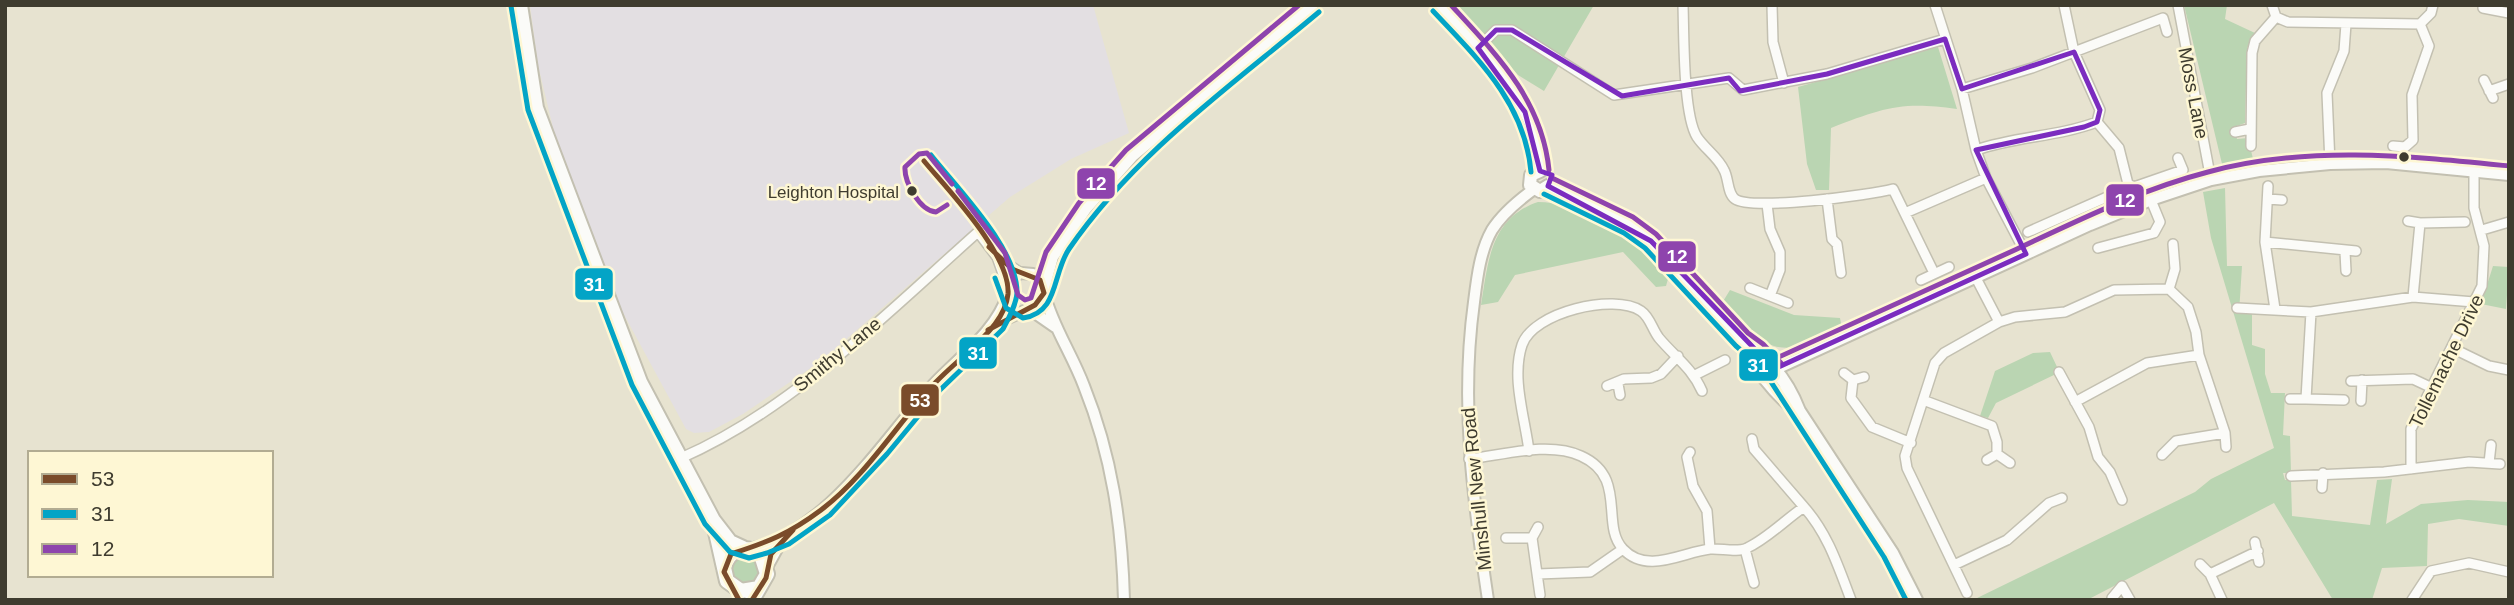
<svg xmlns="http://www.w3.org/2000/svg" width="2514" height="605" font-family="Arial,sans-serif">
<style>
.medical{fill:#e3dfe2}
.green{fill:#bad5b2}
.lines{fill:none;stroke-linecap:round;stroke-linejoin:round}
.minor-casing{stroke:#c3c0b1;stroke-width:12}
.tertiary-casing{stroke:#c3c0b1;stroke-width:14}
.secondary-casing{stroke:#c3c0b1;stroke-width:16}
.trunk-casing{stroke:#c3c0b1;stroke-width:18}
.minor{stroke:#fbfbf8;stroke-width:9}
.tertiary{stroke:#fbfbf8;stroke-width:10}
.secondary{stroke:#fbfbf8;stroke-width:12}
.trunk{stroke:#fbfbf8;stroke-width:14}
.bus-1-casing{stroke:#fef7d4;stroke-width:10}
.bus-2-casing{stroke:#fef7d4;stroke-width:10}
.bus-3-casing{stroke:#fef7d4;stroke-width:10}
.bus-1{stroke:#7a4b2a;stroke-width:5}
.bus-2{stroke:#03a4c6;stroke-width:5}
.bus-3{stroke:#8e44ad;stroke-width:5}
.marked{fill:none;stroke:#7b2cbf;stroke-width:5;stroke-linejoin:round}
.bus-dot{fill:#3f3c2f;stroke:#fef7d4;stroke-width:2.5}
.labels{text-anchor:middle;stroke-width:5;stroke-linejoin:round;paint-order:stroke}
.bus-label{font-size:17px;fill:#3f3c2f;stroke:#fef7d4;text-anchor:end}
.street-label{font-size:19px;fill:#3f3c2f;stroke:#fef7d4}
.line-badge{stroke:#fef7d4;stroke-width:2.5}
.badge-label{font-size:19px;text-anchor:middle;font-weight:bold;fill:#fff}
</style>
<rect width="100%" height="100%" fill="#e7e3d0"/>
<path class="medical" d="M530,5H1093L1129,133L1071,159L1010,197L821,361L743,414L709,432L694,433L686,429L621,309L555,136L538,65Z"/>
<path class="green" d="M1461,5H1594L1544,91L1518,75L1457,8Z
M2184,5H2227L2225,19L2255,33L2247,48L2245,123L2234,127L2237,139L2248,138L2254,163L2223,168Z
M1938,47L1957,109C1901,101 1883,108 1831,128L1829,190H1816L1807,164L1798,87Z
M2225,188L2227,266H2242L2239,313L2252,314V345L2265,349V374L2271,393H2285L2283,435L2290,436L2291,473H2283L2285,480H2291L2292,516L2370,525L2377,480L2392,479L2386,524L2421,504L2468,500L2509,502V526L2459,519L2428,524L2427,566L2382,568L2372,600H2333L2274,503L2087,600H1973L2195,492L2211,479L2274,448L2211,238L2203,192Z
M1538,202C1583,202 1640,241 1670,272L1666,286L1656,287L1623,252L1515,275L1498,302L1481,305C1488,263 1490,218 1538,202Z
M2493,266L2509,267L2506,309L2481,304Z
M1730,290L1794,315L1840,318L1843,334C1776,357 1769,354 1722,303Z
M2050,352L2058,369L2056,374L1996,403L1988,418L1980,416L1995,371L2033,353Z
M750,554L762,565L758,581L748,586L734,581L730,566L735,557Z"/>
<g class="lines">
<defs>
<path id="minor" d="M1683,5C1684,34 1683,115 1697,137C1705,149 1718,157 1724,170C1729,179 1727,193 1735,199C1751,211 1871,195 1893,189L1934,273
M1772,5L1773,42L1784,83
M1935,5L1962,89L1976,150L1986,178L2026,254
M2178,5L2211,180
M2272,5L2276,17L2288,22L2420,24
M2483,8L2509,13
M2420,24L2431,13L2433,5
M1478,48L1496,30H1512L1614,95L1729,78L1743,90L1827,74L1945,39
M2484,80L2493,98
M1962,89L2032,68L2163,18L2167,32
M2489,91L2509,84
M2097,122L2119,148L2128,184L2134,187L2183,170L2178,158
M2235,132L2250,129
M2251,146L2252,53L2255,41L2276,17
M2393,146L2405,147L2413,140L2412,95L2429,46L2420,24
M1976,150C2017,136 2057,137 2097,122L2100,110L2074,52L2064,5
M2330,164L2327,93L2344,51L2346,24
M2268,186L2265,242L2275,309
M1827,199L1832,239L1837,244L1841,273
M2268,199L2282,200
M1767,204L1770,229L1780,252V270L1770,296
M1905,213L1986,178
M2408,221L2420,223
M2482,230L2509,222
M2028,232L2116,193L2128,184
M2265,242L2356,251
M2098,248L2154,233L2160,222L2151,200
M2345,252L2346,271
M997,257L1021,273
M1976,278L1999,322L2015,317L2065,312L2114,290L2169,289L2188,307L2196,332L2199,355L2225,433L2226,447
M1921,280L1949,267
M1750,288L1788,303
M2169,289L2175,269L2173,244
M2413,297L2420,223L2465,222
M2237,308L2311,312L2413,297L2474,302
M2452,348L2489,366L2509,370
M2059,372L2089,427L2098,457L2110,472L2122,500
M1844,373L1853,380L1864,377
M1695,375L1725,360
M1853,380L1851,398L1872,427L1911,443
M2351,381L2413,379L2430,387
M1618,384L1620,395
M1607,386L1624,379L1651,378L1661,374L1678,356
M2290,399H2306L2311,312
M2306,399L2344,400
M1923,400L1992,426L1997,442V454
M2361,401L2362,380
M2075,402L2147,363L2199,355
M1752,439L1754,449L1804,507
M1529,451C1525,418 1511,378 1522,345C1533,312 1614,293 1641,311C1650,317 1652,329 1659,338C1675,357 1692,368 1702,391
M1690,452L1687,457L1693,486L1707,511L1710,549
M2162,455L2176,441L2225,433
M681,458C792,410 889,311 978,232L997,257L1008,288
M1469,459C1503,455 1549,441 1581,456C1628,477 1600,525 1623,549C1647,575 1683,552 1710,549C1721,548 1737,553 1747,548C1767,539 1786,519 1804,507C1828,534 1838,566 1851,600
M1987,460L1997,454L2010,463
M2489,463L2491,445
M2411,469V429L2482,286L2484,246L2474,208V171
M2291,476L2384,472L2469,462L2500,464
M2322,488L2323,473
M1506,538H1532L1540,595
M1532,538L1538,527
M2255,542L2259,562
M1745,549L1754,583
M2200,564L2210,574L2222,600
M1954,565L2007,540L2049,503L2062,498
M1538,574L1590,572L1623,549
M2210,574L2258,551
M1967,593L1907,468L1905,456L1935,363L1944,353L1999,322
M2112,598L2122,586L2130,600
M2412,600L2431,571L2469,563L2509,572"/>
<path id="tertiary" d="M1044,293C1053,327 1072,354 1084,386C1112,456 1122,525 1124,600
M1011,301C1005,289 1009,278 1021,273L1033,274L1044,286
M1029,309L1055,327
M996,323L1036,306L1041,300L1053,257L1086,209L1133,156L1313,5
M1770,372L2090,225L2151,200L2211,180L2259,171L2330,164L2386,163L2509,175
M749,549C826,534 885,438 934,384C961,355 995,333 1008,294
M767,567L783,538
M1488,600C1473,500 1460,403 1474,302C1477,278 1480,251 1492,230C1502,214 1519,200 1534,189"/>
<path id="secondary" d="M1439,5C1481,51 1541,103 1540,171
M1540,171L1531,175L1530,185L1540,191L1548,186
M1548,186L1629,225L1651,241L1742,340C1768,357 1788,382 1799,411L1892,553L1916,600
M1742,341C1754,367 1774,393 1797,411"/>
<path id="trunk" d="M520,5L536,108L640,382L713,520L730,542L743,548
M715,528L727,581L741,591L759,588
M724,568C728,550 745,543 761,555L767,574L752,600"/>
</defs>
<use href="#minor" class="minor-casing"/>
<use href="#tertiary" class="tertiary-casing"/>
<use href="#secondary" class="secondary-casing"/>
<use href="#trunk" class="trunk-casing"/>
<use href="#minor" class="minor"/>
<use href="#tertiary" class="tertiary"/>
<use href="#secondary" class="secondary"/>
<use href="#trunk" class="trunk"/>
<defs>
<path id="bus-1" d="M988,330L1035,305L1044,293L1040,280L1012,269L989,247
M739,600L724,572L731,554C768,542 789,534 821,510C866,476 897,424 935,383C954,363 978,346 995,324C1001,316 1007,304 1008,294C1011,255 948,190 924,161
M752,600L766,578L771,554L793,530"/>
<path id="bus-2" d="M511,6L528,110L632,385L705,524L730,552L749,558L767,553L789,544L830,515L887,454L940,390L1003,329C1009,318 1016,305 1017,293C1018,249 957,188 931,155
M1433,11C1478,59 1525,103 1531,172
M1544,194L1624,233L1645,248L1736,346L1762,368L1884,557L1906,600
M995,278L1006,308L1023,318C1059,313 1052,274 1069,249C1135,153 1231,86 1319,12"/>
<path id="bus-3" d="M1451,5C1497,55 1542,100 1549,170
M1552,178L1633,217L1656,234L1748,333L1763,344L1781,363
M958,191L1005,253L1018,295L1025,300L1031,298L1046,252L1079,203L1126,150L1299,5
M947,205L936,212C920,211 904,182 905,167L919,154L927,153L952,184
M1770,361C1852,324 1934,286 2017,249C2079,220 2142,189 2208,172C2307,145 2409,156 2509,166"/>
</defs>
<use href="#bus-1" class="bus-1-casing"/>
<use href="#bus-2" class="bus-2-casing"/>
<use href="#bus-3" class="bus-3-casing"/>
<use href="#bus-1" class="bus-1"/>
<use href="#bus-2" class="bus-2"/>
<use href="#bus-3" class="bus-3"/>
</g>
<path class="marked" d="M1496,30H1512L1622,96L1729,78L1740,91L1827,74L1945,39L1962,89L2074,52L2100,110L2097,122L2084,127L1976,150L2026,254L1774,369L1651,241L1548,186L1552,175L1540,171L1525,112L1478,48Z"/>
<g class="bus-dot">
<circle cx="2404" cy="157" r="6"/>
<circle cx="912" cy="191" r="6"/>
</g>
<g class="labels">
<g class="bus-label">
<text x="899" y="198">Leighton Hospital</text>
</g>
<g class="street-label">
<text transform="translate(2194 93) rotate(79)" y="7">Moss Lane</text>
<text transform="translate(837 354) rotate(-39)" y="7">Smithy Lane</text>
<text transform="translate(2446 361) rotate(-64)" y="7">Tollemache Drive</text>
<text transform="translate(1476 489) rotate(-96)" y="7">Minshull New Road</text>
</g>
</g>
<g class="line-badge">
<rect x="1076" y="167" width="40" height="33" rx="7" fill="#8e44ad"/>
<rect x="2105" y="183" width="40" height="34" rx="7" fill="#8e44ad"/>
<rect x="1657" y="240" width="40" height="33" rx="7" fill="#8e44ad"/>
<rect x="574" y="267" width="40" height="34" rx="7" fill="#03a4c6"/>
<rect x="958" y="336" width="40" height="34" rx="7" fill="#03a4c6"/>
<rect x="1738" y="348" width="41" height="34" rx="7" fill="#03a4c6"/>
<rect x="900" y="383" width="40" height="34" rx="7" fill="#7a4b2a"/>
</g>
<g class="badge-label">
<text x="1096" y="190">12</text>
<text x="2125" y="207">12</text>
<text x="1677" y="263">12</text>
<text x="594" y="291">31</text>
<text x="978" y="360">31</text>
<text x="1758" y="372">31</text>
<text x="920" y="407">53</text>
</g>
<rect width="2514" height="605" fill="none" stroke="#3f3c2f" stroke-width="14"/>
<rect x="28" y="451" width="245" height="126" fill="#fef7d4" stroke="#b2ac92" stroke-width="2"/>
<rect x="42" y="474" width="35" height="10" fill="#7a4b2a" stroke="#b2ac92" stroke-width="2"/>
<text x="91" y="486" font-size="21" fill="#3f3c2f">53</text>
<rect x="42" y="509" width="35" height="10" fill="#03a4c6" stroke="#b2ac92" stroke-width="2"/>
<text x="91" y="521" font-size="21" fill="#3f3c2f">31</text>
<rect x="42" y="544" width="35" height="10" fill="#8e44ad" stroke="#b2ac92" stroke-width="2"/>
<text x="91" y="556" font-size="21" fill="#3f3c2f">12</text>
</svg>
